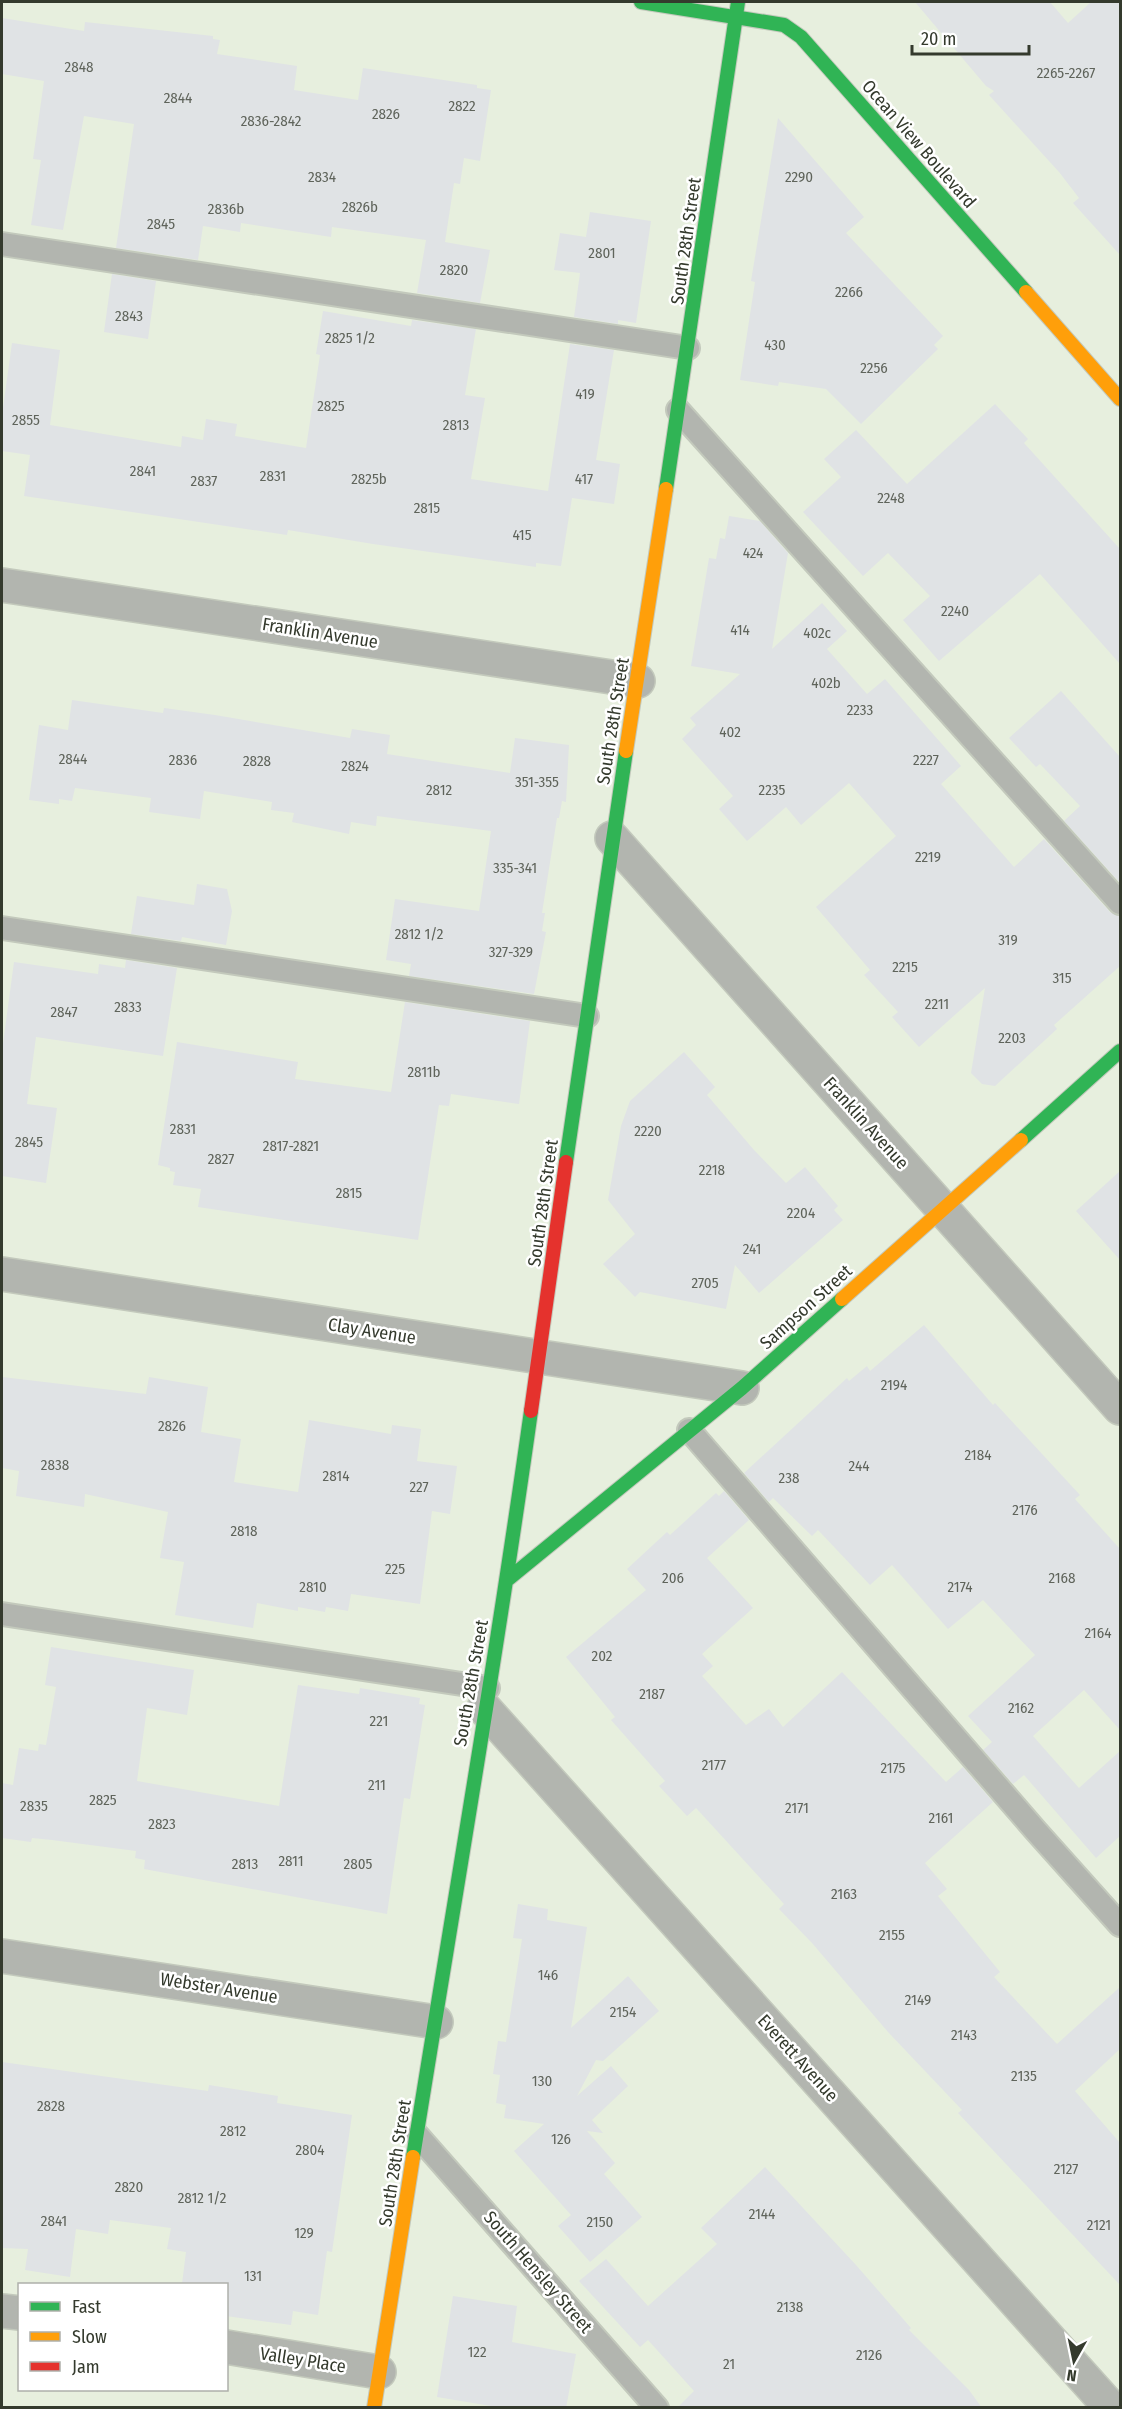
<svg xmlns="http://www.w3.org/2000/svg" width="1122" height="2409" font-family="'Fira Sans Condensed',sans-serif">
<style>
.building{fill:#e0e3e5}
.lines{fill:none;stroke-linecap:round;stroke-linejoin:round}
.lane-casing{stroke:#c3c9bc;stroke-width:26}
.street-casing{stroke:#c3c9bc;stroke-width:36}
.fast-casing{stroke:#c3c9bc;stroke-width:16}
.slow-casing{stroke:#c3c9bc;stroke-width:16}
.jam-casing{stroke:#c3c9bc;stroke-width:16}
.lane{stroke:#b2b5af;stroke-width:22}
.street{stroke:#b2b5af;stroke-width:33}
.fast{stroke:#30b455;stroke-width:14}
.slow{stroke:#ff9f0a;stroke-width:14}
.jam{stroke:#e5322d;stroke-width:14}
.labels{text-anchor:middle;stroke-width:5;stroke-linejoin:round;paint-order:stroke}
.number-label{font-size:15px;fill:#5f645b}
.street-label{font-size:18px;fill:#343a2d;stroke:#fff}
</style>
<rect width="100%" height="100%" fill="#e7efde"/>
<path class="building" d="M915,2H1050L1068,23L1091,2H1120V255L1073,203L1079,198L1059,172L989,95L994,91L986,86Z
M2,18L84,31L85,22L213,36V39L220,40L217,54L297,66L294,90L358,100L363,68L477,85V88L491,90L480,161L464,158L460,184L454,183L445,242L490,250L480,303L417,293L426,240L332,227L331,237L241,223L240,232L203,226L198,260L116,248L134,124L84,116L63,230L31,225L41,160L33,159L44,81L2,74Z
M778,118L864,217L846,233L943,336L934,345L938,349L861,424L826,389L779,382L778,386L740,380L755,282L751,281Z
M590,212L651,221L636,323L618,320V324L574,317L580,273L554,270L560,233L586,237Z
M112,274L156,281L148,339L104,332Z
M323,311L411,326L412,320L476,329L465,395L485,398L471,479L548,491L570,344L614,350L596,460L620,464L614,504L572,498L561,566L536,563V567L373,544L288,530L287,535L24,496L30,455L2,451V415L12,343L60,350L50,425L181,447L182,436L203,440L206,419L237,424L235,436L306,448L320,355L316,354Z
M995,404L1028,439L1024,443L1120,549V664L1040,574L939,661L903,620L930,596L888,553L863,576L803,512L841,477L824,459L856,430L907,484Z
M729,516L760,521L788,553L772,649L822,603L847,631L827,649L867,694L885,679L961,766L941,784L1014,867L1044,839L1110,912L1120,916V966L1054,1025L1057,1029L995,1086L982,1084L971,1073L985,988L919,1047L892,1017L898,1012L864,975L870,970L816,907L896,836L849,783L801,825L786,807L747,841L719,809L733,796L682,739L696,725L690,718L740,674L691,666L709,558L716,559L720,538L725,539Z
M1061,691L1120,757V883L1064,821L1080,806L1040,764L1036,767L1009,738Z
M72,700L163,713L164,708L215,715L350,738L352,729L390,735L387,754L510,773L515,738L569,745L566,802L562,801L559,818H557L542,913H545L542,931L546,932L534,994L409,976L411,964L386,960L395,899L479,911L491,831L377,816L376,826L351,822L349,834L292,822L294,813L271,810L272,802L204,791L200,819L149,812L151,798L75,788L72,801L59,799V804L29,800L39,725L68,730Z
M197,884L227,889L232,911L226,945L182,937L181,941L131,934L137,896L194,905Z
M126,960L177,968L163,1056L36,1037L27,1104L57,1108L46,1183L2,1176V1051L14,962L98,974L99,964L125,968Z
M405,1002L530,1021L519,1104L451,1094L449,1106L439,1105L418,1240L198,1207L201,1189L173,1185L175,1172L170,1171V1168L158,1165L177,1042L298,1062L295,1079L391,1092Z
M684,1052L715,1087L707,1095L754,1150L786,1183L805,1167L838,1206L834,1210L843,1220L759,1293L735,1265L726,1309L640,1292L635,1297L603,1264L635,1234L608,1200L621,1126L630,1101Z
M1120,1171V1260L1076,1211Z
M924,1325L993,1405L995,1403L1080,1495L1075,1499L1120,1549V1730L1084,1690L1033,1736L1079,1788L1120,1751V1836L1096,1858L1024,1775L1013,1784L983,1750L992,1742L968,1716L1035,1655L983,1600L948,1629L892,1565L870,1585L818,1530L812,1536L773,1498L769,1502L744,1473L847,1378L849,1381L867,1366L870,1371Z
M2,1377L146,1394L149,1377L208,1387L201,1432L241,1439L234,1482L298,1492L309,1420L391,1434L392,1425L421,1429L417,1461L457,1466L450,1514L432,1511L420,1604L351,1594L348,1611L326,1607L325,1612L298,1607V1611L257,1603L253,1628L175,1615L184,1562L160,1558L168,1512L85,1494L84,1507L16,1496L19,1471L2,1468Z
M724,1491L749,1520L707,1558L753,1608L702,1654L713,1666L702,1676L746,1725L769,1709L783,1727L842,1672L946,1782L963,1767L993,1802L925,1863L947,1889L938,1896L1000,1972L994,1977L1057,2044L1120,1987V2049L1075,2091L1120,2143V2285L958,2113L962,2110L888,2032L812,1943L779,1909L784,1904L696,1808L687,1816L659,1786L665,1781L611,1720L615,1717L566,1657L646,1590L627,1569L667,1532L670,1535L716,1493L719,1496Z
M51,1647L194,1670L187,1715L147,1708L137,1781L279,1806L298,1685L359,1694L360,1688L420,1698L419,1704L425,1705L410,1799L404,1798L387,1914L144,1869L145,1860L135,1858L136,1851L52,1840L32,1838L31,1842L2,1838V1783L13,1785L19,1748L38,1751L39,1744L46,1745L56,1687L45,1685Z
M518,1904L548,1909L547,1920L587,1927L571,2028L628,1976L659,2011L603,2061L596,2060L577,2096L611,2066L628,2086L592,2120L603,2133L587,2131L615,2163L604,2174L642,2217L590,2262L558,2226L571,2215L514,2151L544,2124L504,2118L506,2105L496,2103L500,2075L493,2074L498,2041L506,2042L522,1939L513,1938Z
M2,2062L208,2091L209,2085L278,2096L277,2103L352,2115L332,2252L327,2251L318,2315L293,2311L291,2325L226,2316V2284H182L186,2252L167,2249L171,2228L110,2220L108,2234L76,2229L70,2277L25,2270L28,2249L2,2248Z
M765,2167L856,2265L911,2328L909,2330L969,2390L982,2408H677L694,2391L648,2340L640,2347L579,2281L606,2259L648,2306L717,2244L701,2228Z
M453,2296L517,2306L512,2342L576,2354L566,2408H503L437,2397Z"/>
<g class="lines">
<defs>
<path id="lane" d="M2,244L688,348
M678,410L1120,903
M2,928L587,1016
M689,1430L1036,1831L1120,1925
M2,1614L488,1688
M418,2136L657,2408"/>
<path id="street" d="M2,585L638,681
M612,838L1120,1408
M2,1274L742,1388
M484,1708L1111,2408
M2,1956L436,2022
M2,2311L20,2313
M226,2347L379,2372"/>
<path id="fast" d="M641,2L784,25L801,37L1026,292
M666,489L738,2
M1021,1140L1120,1051
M566,1162L626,751
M507,1580L742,1388L842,1299
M413,2157C453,1908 496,1660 531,1411"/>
<path id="slow" d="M1026,292L1120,399
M626,751L666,489
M842,1299L1021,1140
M374,2408L413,2157"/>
<path id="jam" d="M531,1411L566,1162"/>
</defs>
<use href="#lane" class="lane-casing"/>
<use href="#street" class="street-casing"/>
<use href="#fast" class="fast-casing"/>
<use href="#slow" class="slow-casing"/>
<use href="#jam" class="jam-casing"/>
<use href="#lane" class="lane"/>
<use href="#street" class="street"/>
<use href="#fast" class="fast"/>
<use href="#slow" class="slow"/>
<use href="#jam" class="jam"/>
</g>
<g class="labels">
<g class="number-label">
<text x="79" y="72">2848</text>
<text x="1066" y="78">2265-2267</text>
<text x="178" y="103">2844</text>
<text x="462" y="111">2822</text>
<text x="386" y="119">2826</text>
<text x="271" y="126">2836-2842</text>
<text x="322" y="182">2834</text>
<text x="799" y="182">2290</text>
<text x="360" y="212">2826b</text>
<text x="226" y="214">2836b</text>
<text x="161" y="229">2845</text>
<text x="602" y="258">2801</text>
<text x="454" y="275">2820</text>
<text x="849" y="297">2266</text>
<text x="129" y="321">2843</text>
<text x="350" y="343">2825 1/2</text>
<text x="775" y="350">430</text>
<text x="874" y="373">2256</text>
<text x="585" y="399">419</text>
<text x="331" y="411">2825</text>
<text x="26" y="425">2855</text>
<text x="456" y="430">2813</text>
<text x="143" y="476">2841</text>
<text x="273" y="481">2831</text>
<text x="369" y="484">2825b</text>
<text x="584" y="484">417</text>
<text x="204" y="486">2837</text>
<text x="891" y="503">2248</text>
<text x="427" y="513">2815</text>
<text x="522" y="540">415</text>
<text x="753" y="558">424</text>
<text x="955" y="616">2240</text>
<text x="740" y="635">414</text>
<text x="817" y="638">402c</text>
<text x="826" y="688">402b</text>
<text x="860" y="715">2233</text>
<text x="730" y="737">402</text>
<text x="73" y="764">2844</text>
<text x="183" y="765">2836</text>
<text x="926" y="765">2227</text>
<text x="257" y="766">2828</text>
<text x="355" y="771">2824</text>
<text x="537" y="787">351-355</text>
<text x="439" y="795">2812</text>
<text x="772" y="795">2235</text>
<text x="928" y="862">2219</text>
<text x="515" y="873">335-341</text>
<text x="419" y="939">2812 1/2</text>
<text x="1008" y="945">319</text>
<text x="511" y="957">327-329</text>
<text x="905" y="972">2215</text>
<text x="1062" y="983">315</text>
<text x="937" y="1009">2211</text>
<text x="128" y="1012">2833</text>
<text x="64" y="1017">2847</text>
<text x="1012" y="1043">2203</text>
<text x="424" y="1077">2811b</text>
<text x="183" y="1134">2831</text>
<text x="648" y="1136">2220</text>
<text x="29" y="1147">2845</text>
<text x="291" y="1151">2817-2821</text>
<text x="221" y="1164">2827</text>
<text x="712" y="1175">2218</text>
<text x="349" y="1198">2815</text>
<text x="801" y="1218">2204</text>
<text x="752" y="1254">241</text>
<text x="705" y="1288">2705</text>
<text x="894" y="1390">2194</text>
<text x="172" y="1431">2826</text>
<text x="978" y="1460">2184</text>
<text x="55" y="1470">2838</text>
<text x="859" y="1471">244</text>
<text x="336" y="1481">2814</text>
<text x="789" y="1483">238</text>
<text x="419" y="1492">227</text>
<text x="1025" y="1515">2176</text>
<text x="244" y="1536">2818</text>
<text x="395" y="1574">225</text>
<text x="673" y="1583">206</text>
<text x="1062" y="1583">2168</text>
<text x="313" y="1592">2810</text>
<text x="960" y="1592">2174</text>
<text x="1098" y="1638">2164</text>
<text x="602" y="1661">202</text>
<text x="652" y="1699">2187</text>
<text x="1021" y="1713">2162</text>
<text x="379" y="1726">221</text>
<text x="714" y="1770">2177</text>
<text x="893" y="1773">2175</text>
<text x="377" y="1790">211</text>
<text x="103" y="1805">2825</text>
<text x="34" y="1811">2835</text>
<text x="797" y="1813">2171</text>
<text x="941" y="1823">2161</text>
<text x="162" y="1829">2823</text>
<text x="291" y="1866">2811</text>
<text x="245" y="1869">2813</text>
<text x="358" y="1869">2805</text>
<text x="844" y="1899">2163</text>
<text x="892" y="1940">2155</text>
<text x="548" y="1980">146</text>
<text x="918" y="2005">2149</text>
<text x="623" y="2017">2154</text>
<text x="964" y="2040">2143</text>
<text x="1024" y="2081">2135</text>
<text x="542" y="2086">130</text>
<text x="51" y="2111">2828</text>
<text x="233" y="2136">2812</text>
<text x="561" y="2144">126</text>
<text x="310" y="2155">2804</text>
<text x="1066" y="2174">2127</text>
<text x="129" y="2192">2820</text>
<text x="202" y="2203">2812 1/2</text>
<text x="762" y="2219">2144</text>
<text x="54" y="2226">2841</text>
<text x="600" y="2227">2150</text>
<text x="1099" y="2230">2121</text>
<text x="304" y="2238">129</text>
<text x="253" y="2281">131</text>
<text x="790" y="2312">2138</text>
<text x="477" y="2357">122</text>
<text x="869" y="2360">2126</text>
<text x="729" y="2369">21</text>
</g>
<g class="street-label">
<text transform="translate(919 144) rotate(49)" y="6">Ocean View Boulevard</text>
<text transform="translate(686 241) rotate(-82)" y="6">South 28th Street</text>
<text transform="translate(320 633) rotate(9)" y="6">Franklin Avenue</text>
<text transform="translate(613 721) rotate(-81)" y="6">South 28th Street</text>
<text transform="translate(866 1123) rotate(48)" y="6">Franklin Avenue</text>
<text transform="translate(543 1203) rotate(-82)" y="6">South 28th Street</text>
<text transform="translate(806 1307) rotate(-42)" y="6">Sampson Street</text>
<text transform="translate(372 1331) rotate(9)" y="6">Clay Avenue</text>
<text transform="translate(471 1683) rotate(-80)" y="6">South 28th Street</text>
<text transform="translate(219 1988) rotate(9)" y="6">Webster Avenue</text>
<text transform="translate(798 2058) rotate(48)" y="6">Everett Avenue</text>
<text transform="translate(395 2163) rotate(-81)" y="6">South 28th Street</text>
<text transform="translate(538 2272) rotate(49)" y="6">South Hensley Street</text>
<text transform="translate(303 2360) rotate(9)" y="6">Valley Place</text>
</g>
</g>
<rect width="1122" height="2409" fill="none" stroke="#343a2d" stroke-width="6"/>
<rect x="18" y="2283" width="210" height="108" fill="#ffffff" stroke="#aeb0ab" stroke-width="1.5"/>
<rect x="30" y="2302" width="30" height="9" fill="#30b455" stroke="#aeb0ab" stroke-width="1.5"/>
<text x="72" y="2313" font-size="18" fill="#343a2d">Fast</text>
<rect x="30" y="2332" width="30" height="9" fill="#ff9f0a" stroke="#aeb0ab" stroke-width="1.5"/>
<text x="72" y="2343" font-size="18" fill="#343a2d">Slow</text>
<rect x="30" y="2362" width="30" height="9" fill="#e5322d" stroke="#aeb0ab" stroke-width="1.5"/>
<text x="72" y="2373" font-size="18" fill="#343a2d">Jam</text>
<g transform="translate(1074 2361) rotate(189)" stroke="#ffffff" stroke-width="4.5" paint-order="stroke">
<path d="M0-4.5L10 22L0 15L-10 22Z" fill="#343a2d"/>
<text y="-9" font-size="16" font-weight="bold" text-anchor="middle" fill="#343a2d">N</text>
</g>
<path d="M912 45v9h117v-9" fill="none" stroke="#343a2d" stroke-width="3"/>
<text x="921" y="45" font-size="18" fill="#343a2d" stroke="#ffffff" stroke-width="4.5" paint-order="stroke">20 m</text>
</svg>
